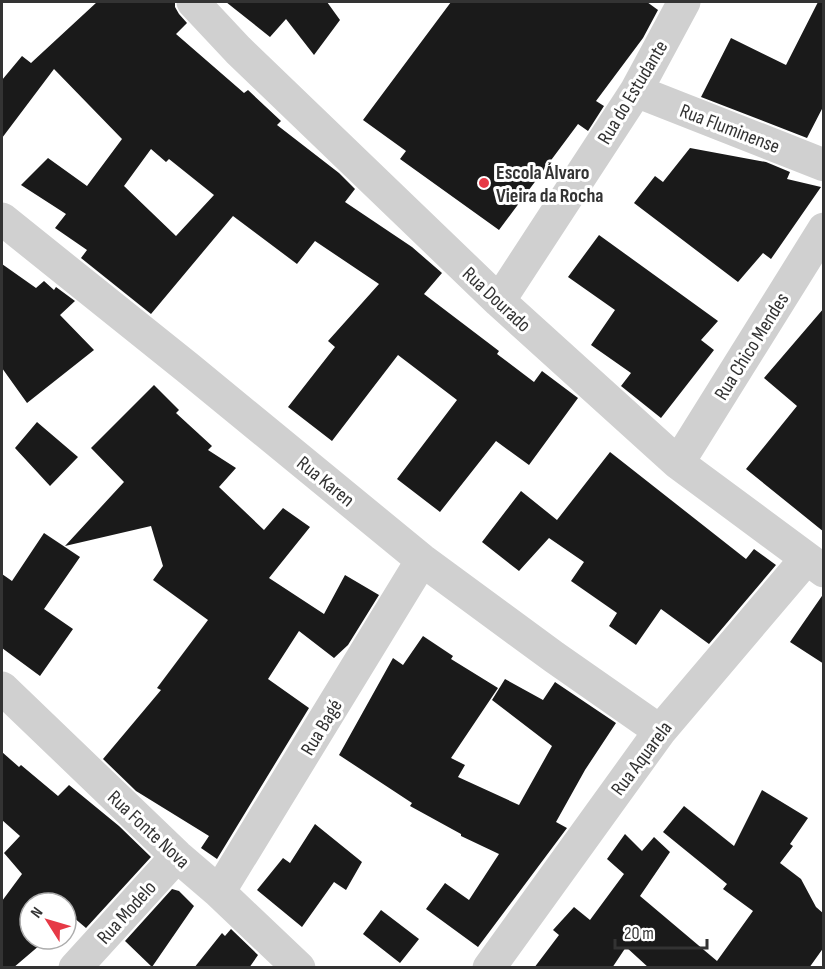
<svg xmlns="http://www.w3.org/2000/svg" width="825" height="969" font-family="'Sofia Sans Condensed',sans-serif">
<style>
.building{fill:#1a1a1a;fill-rule:evenodd}
.lines{fill:none;stroke-linecap:round;stroke-linejoin:round}
.minor{stroke:#d0d0d0;stroke-width:33}
.poi-dot{fill:#e63946;stroke:#fff;stroke-width:2}
.labels{text-anchor:middle;stroke-width:6;stroke-linejoin:round;paint-order:stroke}
.street-label{font-size:20px;fill:#333;stroke:#fff}
.poi-label{font-size:20px;font-weight:bold;fill:#333;stroke:#fff;text-anchor:start}
</style>
<rect width="100%" height="100%" fill="#fff"/>
<path class="building" d="M97,2H175V7L179,14L187,23L176,34L244,93L248,90L281,121L277,125L339,173L355,189L345,202L412,247L442,273L424,294L499,351L497,354L534,382L542,371L578,398L529,465L496,441L440,512L397,479L457,400L398,355L332,441L288,407L335,347L328,341L379,284L315,241L297,264L233,216L151,314L81,258L87,250L55,228L66,214L21,185L48,158L87,186L122,139L54,69L2,138V80L22,56L31,63ZM151,149L166,162L169,159L214,195L176,236L124,186Z
M226,2H327L340,20L314,55L286,19L270,37Z
M451,2H647L658,10L643,38L596,101L604,106L588,131L578,124L499,230L400,159L406,151L363,120Z
M818,2H824V105L807,138L701,97L731,38L786,65Z
M690,148L766,162L790,172L787,179L821,187L771,259L763,253L738,282L634,203L655,176L663,182Z
M599,235L718,321L701,340L714,350L661,418L621,386L631,373L591,345L615,310L568,277Z
M2,264L36,288L44,281L54,290L56,287L75,301L60,315L94,350L27,403L2,368Z
M824,308V532L746,469L797,406L764,378Z
M154,385L179,410L176,413L212,446L208,450L236,468L219,487L264,530L283,508L310,527L269,578L324,614L345,575L379,595L348,645L334,658L299,631L268,679L309,708L217,859L201,848L209,836L136,791L103,759L161,690L157,688L208,620L153,580L163,566L151,526L65,546L124,482L91,448Z
M37,422L78,457L50,486L15,448Z
M610,452L746,559L754,549L776,565L709,644L661,609L636,645L609,626L617,613L571,581L584,562L549,538L519,571L482,542L521,491L557,520Z
M44,533L80,557L44,609L73,629L40,676L2,648V574L12,581Z
M824,593V664L790,642Z
M423,636L453,656L451,659L498,688L451,758L465,765L458,777L519,805L552,746L492,700L505,679L543,700L555,682L616,723L585,770L556,822L567,828L478,947L426,909L445,883L469,900L499,854L461,836V834L410,806L412,803L339,755L393,658L403,665Z
M2,752L19,767L21,765L58,796L69,785L119,826L151,857L86,928L73,917L66,923V903H30V939H47L13,968H2V901L22,874L4,853L20,836L2,820Z
M762,790L808,818L790,844L793,846L780,863L801,879L816,907L824,914V947L809,968H649L626,947L612,968H534L559,935L553,930L574,907L590,920L624,874L607,859L625,834L642,851L654,837L670,852L640,896L717,961L753,911L723,889L727,884L663,832L684,806L734,846Z
M315,824L362,862L346,890L334,882L302,927L257,890L283,858L290,863Z
M172,889L179,891L194,906L152,967L125,941Z
M381,910L419,939L400,963L363,934Z
M231,929L258,955L249,968H194L222,933L225,936Z"/>
<g class="lines">
<path class="minor" d="M193,2L238,50L499,301L678,463L824,571
M636,91L824,165
M2,219L188,368L422,560L554,657L660,731
M499,301L636,91L684,2
M678,463L824,229
M2,688L177,856L219,892L299,968
M219,892L422,560
M75,968L177,856
M489,968L660,731L806,559"/>
</g>
<circle class="poi-dot" cx="484" cy="183" r="6"/>
<g class="labels">
<g class="street-label">
<text transform="translate(632 92) rotate(-59)" y="7">Rua do Estudante</text>
<text transform="translate(730 128) rotate(21)" y="7">Rua Fluminense</text>
<text transform="translate(497 299) rotate(43)" y="7">Rua Dourado</text>
<text transform="translate(751 346) rotate(-58)" y="7">Rua Chico Mendes</text>
<text transform="translate(326 481) rotate(39)" y="7">Rua Karen</text>
<text transform="translate(321 727) rotate(-59)" y="7">Rua Bagé</text>
<text transform="translate(641 758) rotate(-53)" y="7">Rua Aquarela</text>
<text transform="translate(149 829) rotate(43)" y="7">Rua Fonte Nova</text>
<text transform="translate(126 912) rotate(-48)" y="7">Rua Modelo</text>
</g>
<g class="poi-label">
<text x="496" y="179">Escola Álvaro<tspan x="496" dy="23">Vieira da Rocha</tspan></text>
</g>
</g>
<rect width="825" height="969" fill="none" stroke="#333333" stroke-width="6"/>
<g transform="translate(48 921) rotate(307)"><circle r="28" fill="#ffffff" stroke="#adadad" stroke-width="1.5"/>
<path d="M0-4.5L10 22L0 15L-10 22Z" fill="#e63946"/>
<text y="-9" font-size="16" font-weight="bold" text-anchor="middle" fill="#333333">N</text>
</g>
<path d="M615 939v9h92v-9" fill="none" stroke="#333333" stroke-width="3"/>
<text x="624" y="939" font-size="18" fill="#333333" stroke="#ffffff" stroke-width="4.5" paint-order="stroke">20 m</text>
</svg>
